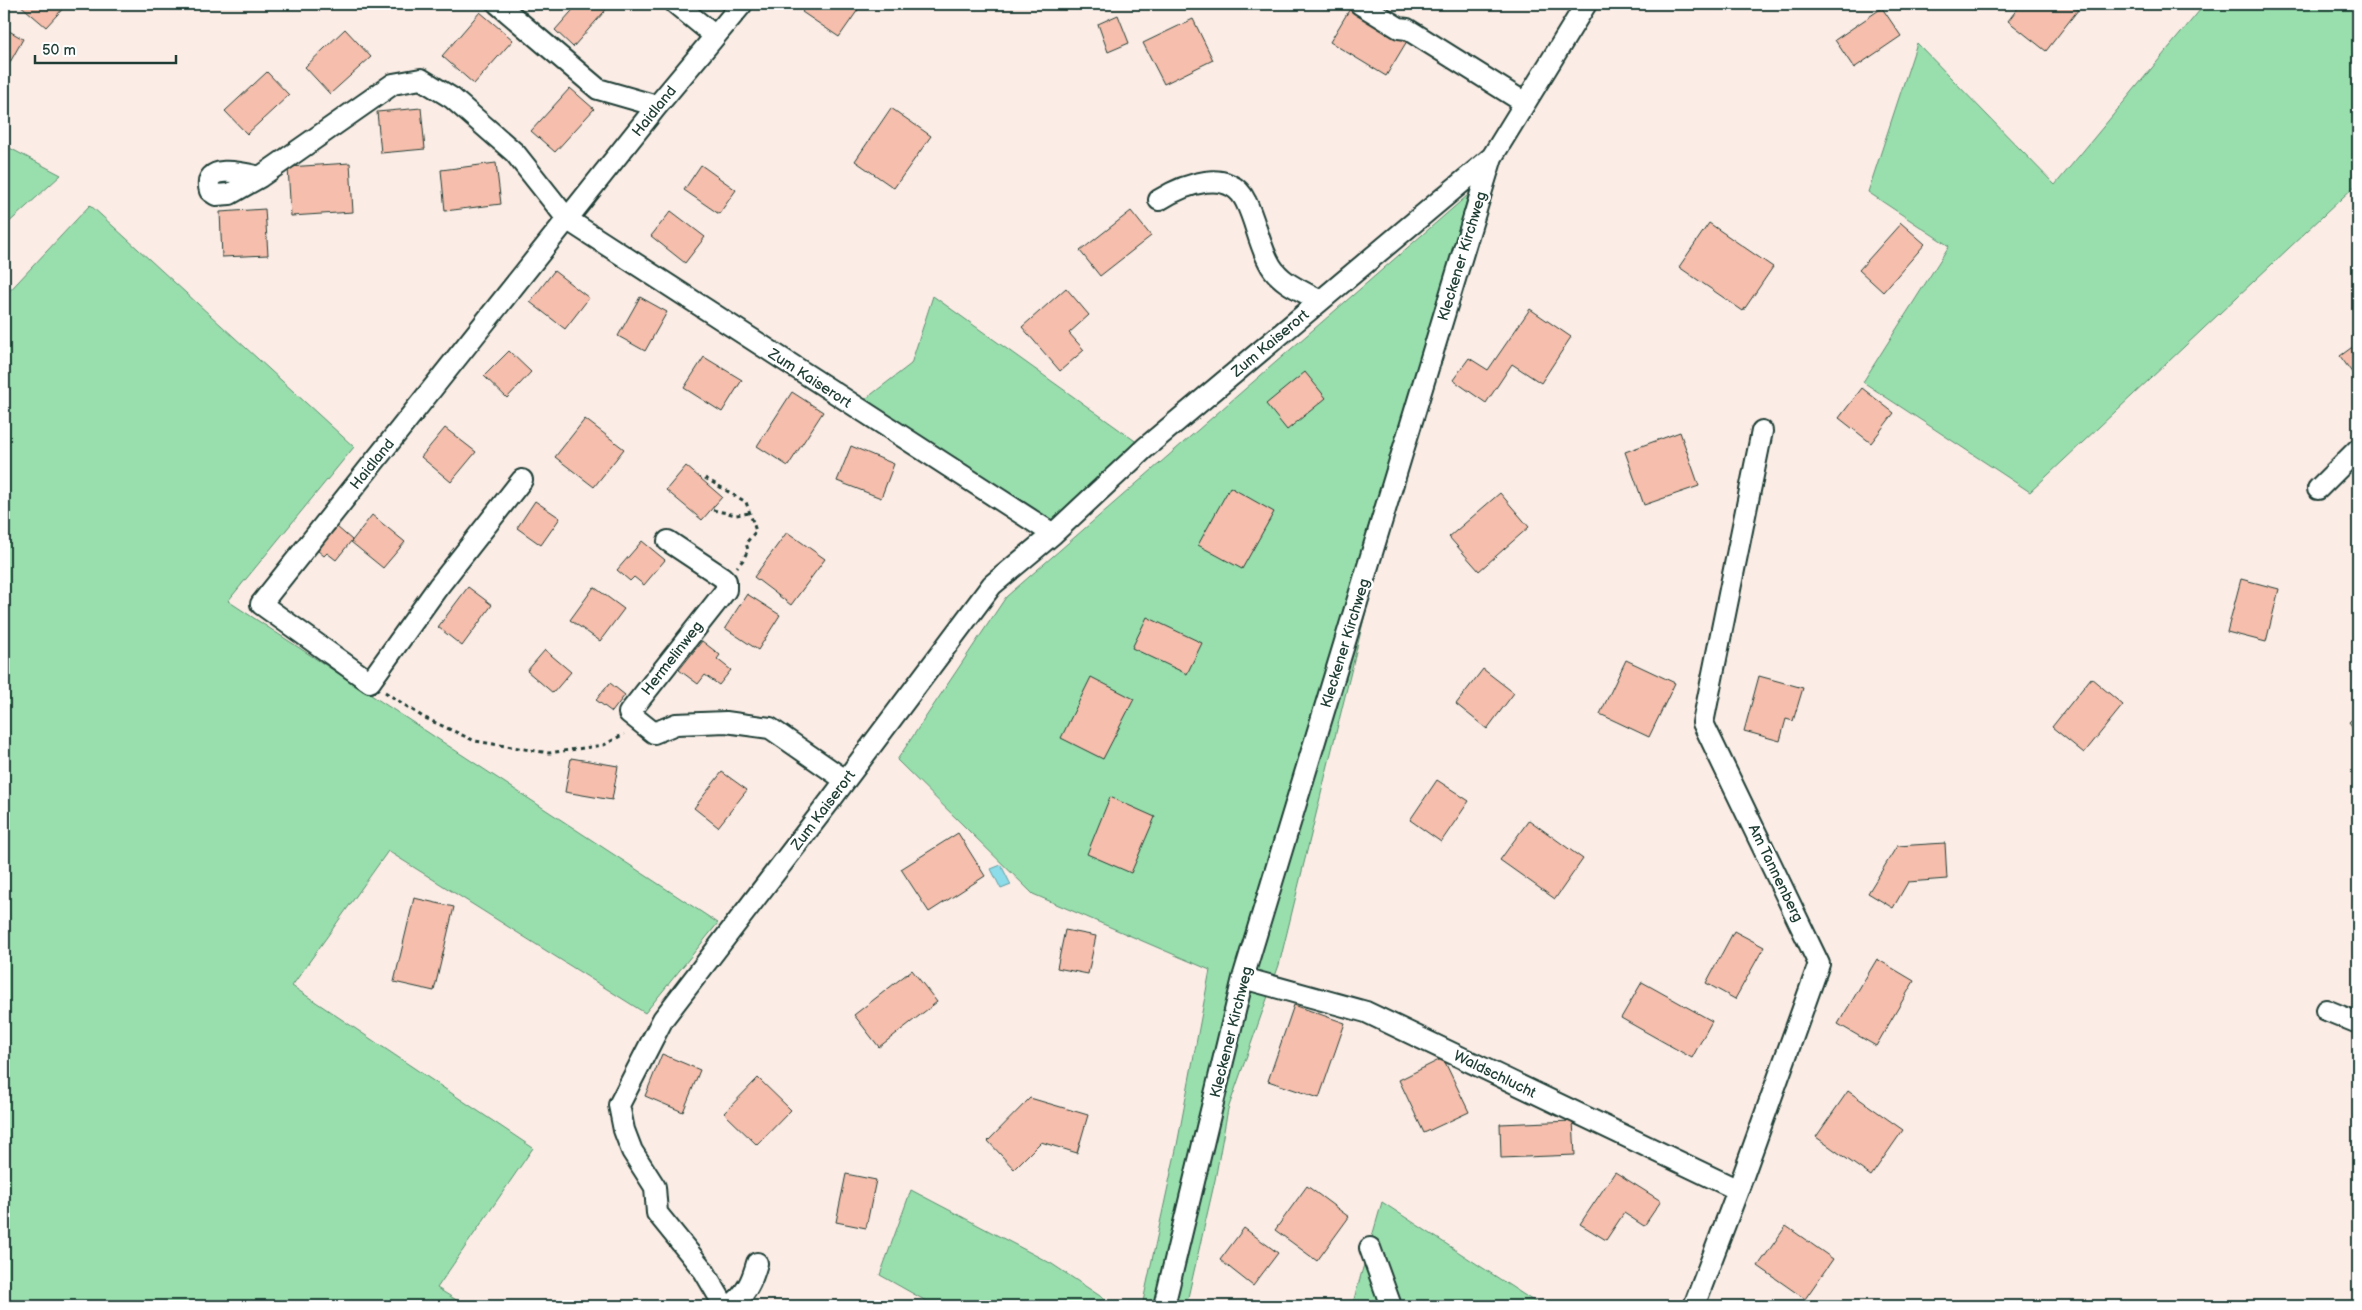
<svg xmlns="http://www.w3.org/2000/svg" width="2362" height="1310" font-family="'Balsamiq Sans',sans-serif">
<style>
.green{fill:#99dfad;stroke:#5c8e70}
.water{fill:#8cdce9;stroke:#609ca1}
.building{fill:#f6beac;stroke:#1f3d34}
.lines{fill:none;stroke-linecap:round;stroke-linejoin:round}
.minor-casing{stroke:#1f3d34;stroke-width:24}
.path{stroke:#1f3d34;stroke-width:3;stroke-dasharray:4 4;stroke-linecap:butt}
.minor{stroke:#fff;stroke-width:20}
.labels{text-anchor:middle;stroke-width:5;stroke-linejoin:round;paint-order:stroke}
.street-label{font-size:15px;fill:#1f3d34;stroke:#fff}
</style>
<rect width="100%" height="100%" fill="#fcece6"/>
<filter id="ink" filterUnits="userSpaceOnUse"><feTurbulence type="fractalNoise" baseFrequency=".02" numOctaves="2"/><feDisplacementMap in="SourceGraphic" scale="10" xChannelSelector="R" yChannelSelector="G"/><feConvolveMatrix kernelMatrix="1 2 1 2 8 2 1 2 1" color-interpolation-filters="sRGB"/></filter>
<g filter="url(#ink)">
<path class="green" d="M2205,4H2358V183L2030,492L1863,382L1949,246L1868,192L1917,43L2055,185Z
M4,145L61,175L4,227Z
M1468,195L1279,965L1228,1109L1215,1180L1186,1306H1142L1177,1145L1210,970L1033,894L897,760L1006,597Z
M90,205L354,447L228,601L718,923L645,1013L388,851L292,986L533,1148L437,1288L466,1306H4V297Z
M933,296L1145,448L1053,534L855,407L911,364Z
M911,1190L1052,1264L1115,1306H935L880,1275Z
M1382,1202L1541,1306H1352Z"/>
<path class="water" d="M1001,865L1011,885L1001,889L991,869Z"/>
<path class="building" d="M19,4H67L46,27Z
M578,4H611L573,47L555,30Z
M808,4H862L839,37L802,12Z
M1742,4H1753L1750,8Z
M2021,4H2070L2078,10L2046,51L2008,21Z
M1351,7L1407,41L1386,76L1330,42Z
M1882,8L1901,36L1854,68L1835,40Z
M480,12L513,40L474,84L442,56Z
M1118,15L1129,43L1108,52L1098,24Z
M1193,19L1213,60L1164,84L1143,43Z
M4,28L23,39L4,73Z
M345,29L371,57L330,94L305,67Z
M267,72L289,95L247,134L225,111Z
M570,88L594,109L555,152L531,131Z
M421,108L425,149L381,153L377,112Z
M891,108L931,136L894,188L855,161Z
M350,163L353,212L291,216L288,167Z
M496,163L501,204L445,211L441,170Z
M701,165L736,190L719,214L684,190Z
M265,209L268,255L222,257L220,212Z
M671,211L705,237L685,263L651,236Z
M1131,211L1151,236L1100,276L1080,251Z
M1709,223L1773,267L1743,311L1679,267Z
M1901,223L1925,244L1883,292L1859,270Z
M554,271L589,298L565,329L530,302Z
M1066,288L1089,315L1069,333L1084,350L1060,371L1022,327Z
M640,297L667,312L645,351L618,336Z
M1530,309L1571,337L1541,383L1512,364L1486,403L1453,380L1469,358L1488,370Z
M2358,343V376L2356,378L2340,356Z
M509,351L531,372L507,398L484,376Z
M704,357L742,380L722,412L684,388Z
M1305,372L1326,398L1287,430L1266,404Z
M1862,388L1894,413L1871,443L1839,418Z
M792,392L823,412L788,466L757,446Z
M585,419L624,449L594,487L555,457Z
M445,428L476,452L451,482L421,457Z
M1680,432L1699,486L1644,505L1625,452Z
M851,446L894,464L881,498L837,481Z
M686,466L722,497L702,520L666,490Z
M1230,487L1274,512L1242,569L1198,545Z
M1500,493L1529,527L1479,571L1449,537Z
M535,501L560,518L541,545L517,528Z
M372,515L405,542L383,568L351,542Z
M337,527L352,540L336,560L327,553L324,556L317,550Z
M787,532L825,559L791,605L754,577Z
M642,541L665,560L644,585L634,577L630,581L617,570Z
M2241,579L2279,589L2266,642L2227,632Z
M468,587L492,605L462,646L438,627Z
M594,587L624,609L600,641L570,620Z
M747,594L780,615L758,650L725,628Z
M1147,617L1202,643L1187,674L1132,648Z
M702,641L720,655L717,659L731,670L719,685L705,675L698,684L679,670Z
M545,650L571,672L553,693L527,671Z
M1626,660L1675,683L1649,737L1600,714Z
M1483,669L1514,693L1487,729L1456,704Z
M1759,676L1803,688L1793,721L1786,719L1780,741L1744,731Z
M1091,677L1134,699L1103,759L1061,738Z
M2091,678L2123,705L2084,753L2052,727Z
M610,683L625,695L612,712L596,700Z
M2358,714V734L2349,722Z
M571,758L618,766L612,800L565,792Z
M722,772L747,790L718,827L694,808Z
M1437,780L1469,801L1441,842L1410,820Z
M1110,797L1155,817L1131,873L1087,854Z
M1529,820L1583,859L1555,899L1500,860Z
M958,833L985,876L929,912L901,869Z
M1945,843L1947,879L1908,882L1893,908L1868,893L1897,846Z
M414,898L454,907L434,991L394,982Z
M1065,930L1096,936L1088,974L1057,968Z
M1734,931L1764,947L1735,999L1706,983Z
M1877,959L1914,981L1876,1046L1838,1024Z
M912,970L937,1002L879,1047L854,1015Z
M1642,982L1712,1021L1692,1058L1621,1018Z
M1294,1005L1345,1023L1319,1098L1268,1081Z
M662,1054L700,1070L683,1112L645,1096Z
M1443,1058L1469,1112L1424,1133L1399,1080Z
M758,1078L791,1110L757,1145L724,1113Z
M1848,1091L1903,1130L1871,1176L1816,1137Z
M1030,1098L1088,1115L1077,1153L1041,1142L1014,1169L988,1141Z
M1573,1121L1575,1155L1501,1158L1500,1124Z
M1615,1172L1661,1201L1644,1226L1624,1213L1606,1240L1580,1224Z
M846,1174L876,1180L866,1228L836,1222Z
M1307,1186L1349,1217L1317,1261L1275,1230Z
M1786,1226L1833,1259L1805,1299L1758,1266Z
M1244,1228L1278,1253L1253,1286L1220,1260Z"/>
<g class="lines">
<defs>
<path id="minor" d="M498,4L598,89L657,106
M676,4L715,36
M1360,4L1399,28L1407,29L1525,103
M260,177C247,174 201,161 210,191L216,195L230,194L260,177L393,84L421,79L452,98L515,153L568,220L1053,534
M1159,200C1183,185 1230,166 1246,202C1256,222 1259,246 1271,266C1282,284 1303,291 1320,301
M522,480L438,587L370,682L261,604L657,106L742,4
M2318,489L2358,449
M668,541L722,577L726,581V590L629,713L654,733L676,724L726,722L770,728L845,780
M1243,978L1366,1012L1738,1190
M2326,1010L2358,1023
M1370,1248L1391,1306
M757,1263C752,1281 746,1295 730,1306L721,1300L704,1271L657,1213L655,1187L632,1151L624,1130L619,1105L663,1019L830,801L992,585L1053,534L1145,448L1492,157
M1164,1306L1243,978L1492,157L1586,4
M1694,1306L1738,1190L1819,964L1703,723L1762,431"/>
</defs>
<use href="#minor" class="minor-casing"/>
<path class="path" d="M705,478L746,502L756,531L746,543L748,550L743,560L737,567
M713,510L736,515L750,513
M385,692L423,717L475,741L549,753L604,745L624,734"/>
<use href="#minor" class="minor"/>
</g>
</g>
<g class="labels">
<g class="street-label">
<text transform="translate(654 111) rotate(-51)" y="5">Haidland</text>
<text transform="translate(1462 256) rotate(-73)" y="5">Kleckener Kirchweg</text>
<text transform="translate(1270 343) rotate(-40)" y="5">Zum Kaiserort</text>
<text transform="translate(810 378) rotate(33)" y="5">Zum Kaiserort</text>
<text transform="translate(372 464) rotate(-51)" y="5">Haidland</text>
<text transform="translate(1345 643) rotate(-73)" y="5">Kleckener Kirchweg</text>
<text transform="translate(672 658) rotate(-52)" y="5">Hermelinweg</text>
<text transform="translate(823 810) rotate(-53)" y="5">Zum Kaiserort</text>
<text transform="translate(1776 873) rotate(64)" y="5">Am Tannenberg</text>
<text transform="translate(1231 1032) rotate(-76)" y="5">Kleckener Kirchweg</text>
<text transform="translate(1495 1074) rotate(26)" y="5">Waldschlucht</text>
</g>
</g>
<rect width="2362" height="1310" fill="none" stroke="#fff" stroke-width="20"/>
<rect x="10" y="10" width="2342" height="1290" fill="none" stroke="#1f3d34" stroke-width="2" filter="url(#ink)"/>
<path d="M35 55v8h141v-8" fill="none" stroke="#1f3d34" stroke-width="2.5"/>
<text x="42" y="55" font-size="15" fill="#1f3d34" stroke="#ffffff" stroke-width="4" paint-order="stroke">50 m</text>
</svg>
